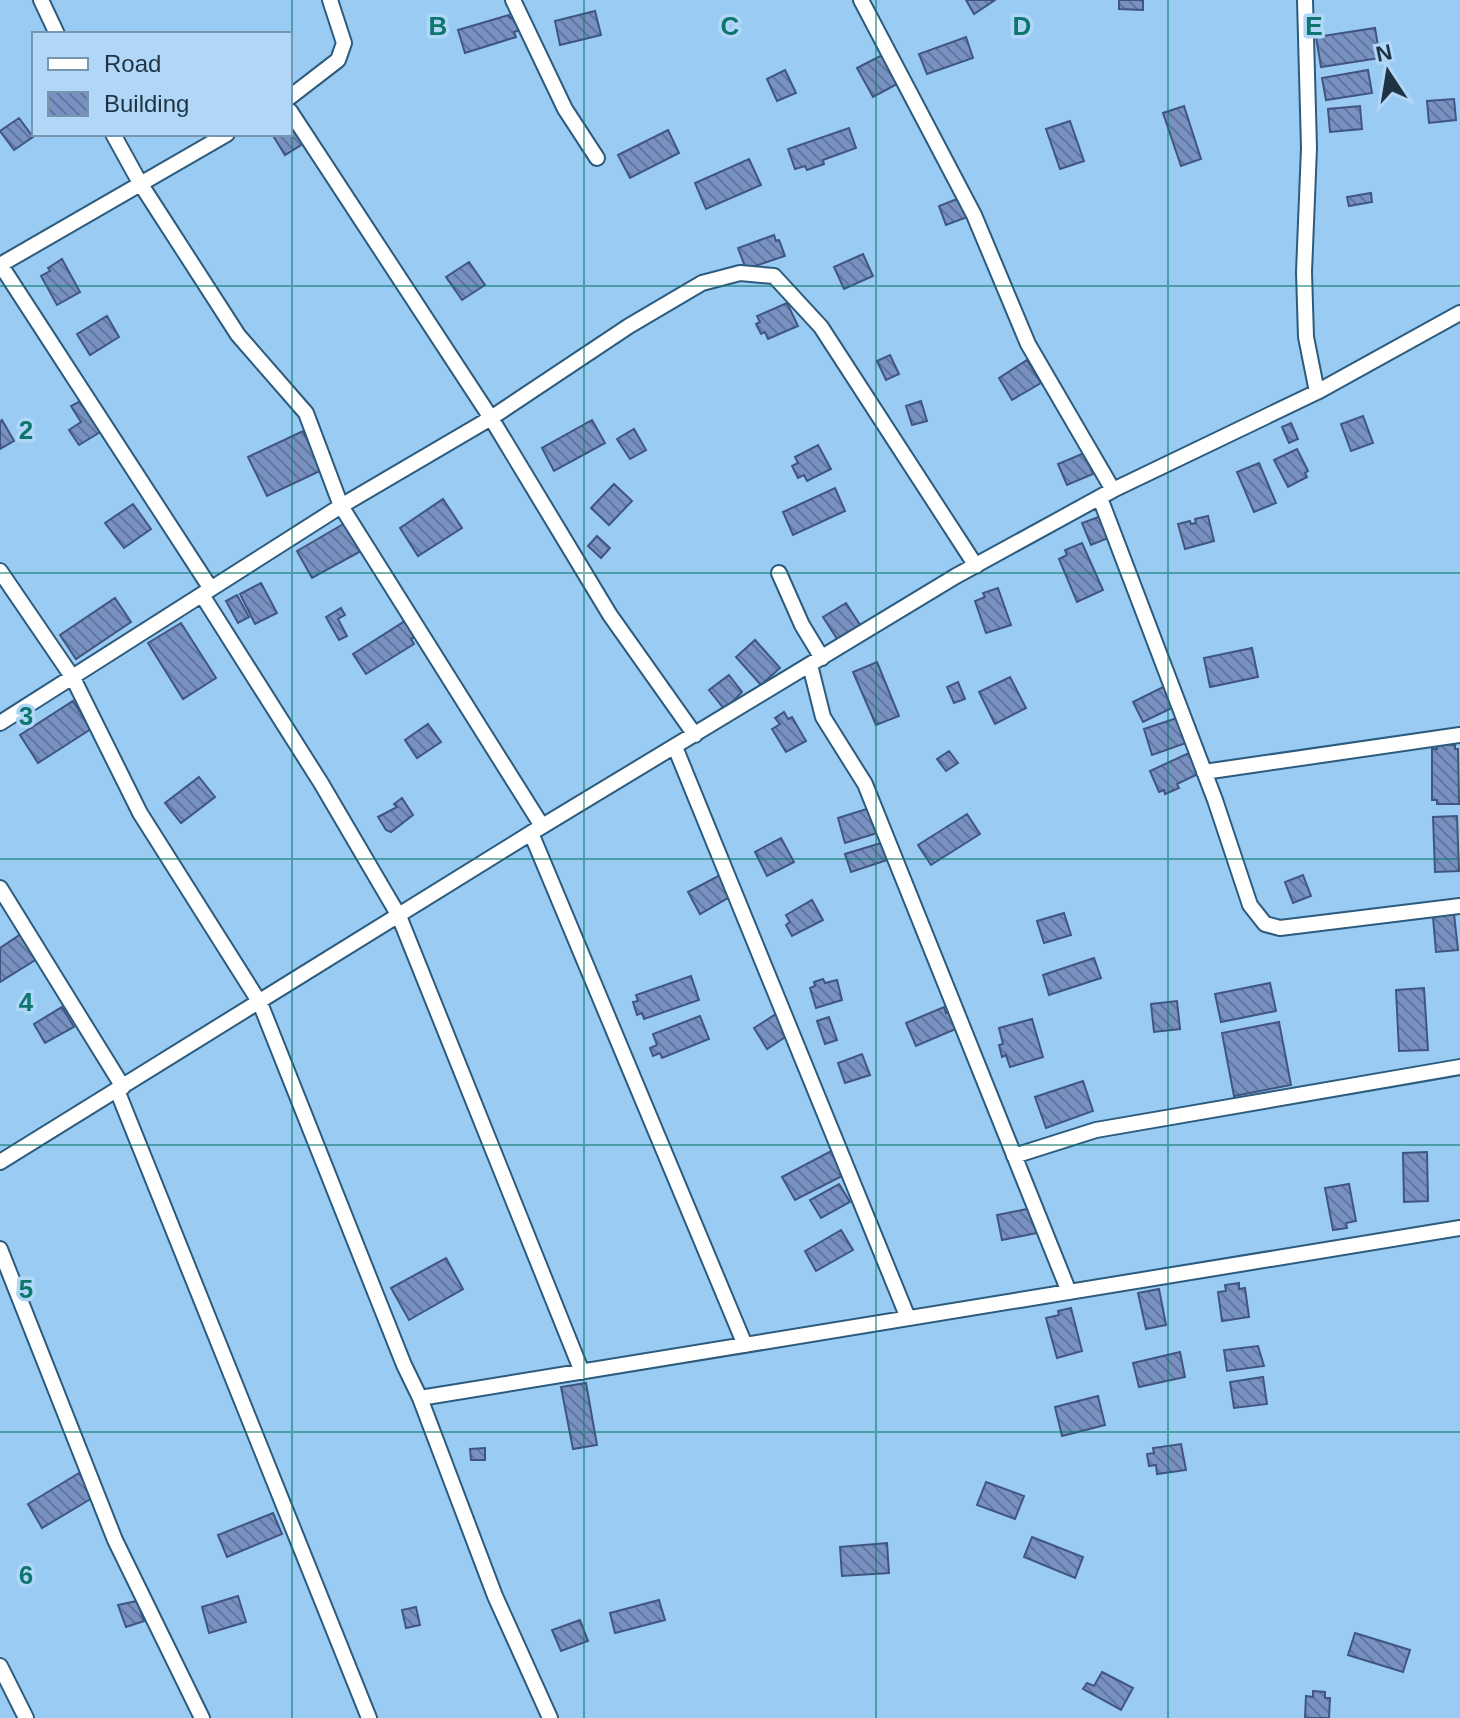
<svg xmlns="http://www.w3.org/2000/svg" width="1460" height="1718" font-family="Arial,sans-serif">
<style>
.building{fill:url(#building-back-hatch);stroke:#405681;stroke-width:2}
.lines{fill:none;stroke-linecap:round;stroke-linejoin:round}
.minor-casing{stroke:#2c5b7d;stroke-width:18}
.minor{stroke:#fff;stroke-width:14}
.grid{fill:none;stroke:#0f766e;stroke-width:2;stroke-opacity:0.55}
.grid-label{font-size:26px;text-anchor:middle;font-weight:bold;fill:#0f766e;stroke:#b0d7f7;stroke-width:7;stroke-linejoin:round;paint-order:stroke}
</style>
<defs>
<pattern id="building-back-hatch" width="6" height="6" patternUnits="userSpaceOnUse" patternTransform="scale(2)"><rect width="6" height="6" fill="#7891c0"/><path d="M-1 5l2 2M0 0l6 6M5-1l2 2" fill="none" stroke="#62779e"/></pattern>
</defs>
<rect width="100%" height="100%" fill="#9acbf2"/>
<path class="building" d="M966,0H995L974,14Z
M1119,0H1143V10L1119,9Z
M595,11L601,35L560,45L555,21Z
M509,15L510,18L517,16L521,30L514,32L516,37L465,53L458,30Z
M1375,28L1380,58L1321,67L1316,37Z
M966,37L973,58L927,74L919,54Z
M882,55L897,84L873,97L857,68Z
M785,70L796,93L777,101L767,79Z
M1368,70L1372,93L1326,100L1322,78Z
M1454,99L1456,120L1429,123L1427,101Z
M1184,106L1201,159L1181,166L1163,113Z
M1360,106L1362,129L1330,132L1328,109Z
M290,117L306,142L285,155L272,134H290Z
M19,118L33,137L14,150L0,131Z
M1070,121L1084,161L1060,169L1046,129Z
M849,128L856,148L823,160L824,164L807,170L805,166L795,169L788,149Z
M668,130L679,153L630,178L618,155Z
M749,159L761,185L706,209L695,183Z
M1371,193L1372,202L1349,206L1347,197Z
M962,197L970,216L946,225L939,206Z
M774,235L776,241L779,240L785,256L746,269L738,248Z
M863,254L873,276L844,289L834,267Z
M62,259L80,292L57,305L41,276L50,271L48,268Z
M469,262L485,285L462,300L446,277Z
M787,303L798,326L768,339L765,332L761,334L756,324L760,322L757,316Z
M107,316L119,337L90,355L77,334Z
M890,355L899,374L886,380L877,361Z
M1027,360L1041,383L1012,400L999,378Z
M82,400L102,431L79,445L69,430L81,422L71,406Z
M921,401L927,421L912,425L906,406Z
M1363,416L1373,443L1351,451L1341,424Z
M2,420L14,441L0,449V422Z
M592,420L605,443L554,471L542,448Z
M1291,423L1298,439L1289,443L1282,427Z
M634,429L646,450L630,459L617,439Z
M303,431L322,470L267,496L248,457Z
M818,445L831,469L807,481L804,475L798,478L792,466L798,463L795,457Z
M1297,449L1308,471L1305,473L1307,477L1288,487L1274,460Z
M1084,453L1093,474L1067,485L1058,464Z
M1259,463L1276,503L1254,512L1237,472Z
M614,484L632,501L609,525L591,508Z
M835,488L845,511L793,535L783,512Z
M443,499L462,528L418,556L400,528Z
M133,504L151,529L124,548L105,523Z
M1104,515L1113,536L1091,545L1082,523Z
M1208,516L1214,541L1185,549L1178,524L1190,521L1191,524L1196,523L1195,519Z
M345,523L361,551L312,578L297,551Z
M597,536L610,548L601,558L588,546Z
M1082,543L1103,590L1077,602L1059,559L1067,555L1065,550Z
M261,583L277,613L255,624L240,594Z
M998,588L1011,625L986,633L975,601L985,597L983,593Z
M237,595L249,617L238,623L226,601Z
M115,598L131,622L76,659L60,635Z
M846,603L862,628L839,642L823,617Z
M341,608L345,615L338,619L347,636L339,640L326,617Z
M405,621L415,637L411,639L414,644L366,674L353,654Z
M181,623L216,678L183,699L148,643Z
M755,640L780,668L761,685L736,657Z
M1252,648L1258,677L1210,687L1204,658Z
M877,662L899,716L876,725L853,672Z
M729,675L742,692L725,710L709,690Z
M1010,677L1026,708L995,724L979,692Z
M958,682L965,699L954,703L947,687Z
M1167,685L1176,706L1143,722L1133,702Z
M73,701L91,729L38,763L20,735Z
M784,712L788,719L792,717L806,741L786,752L772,729L780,724L775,718Z
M1180,717L1189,742L1152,755L1144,729Z
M428,724L441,742L417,758L405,740Z
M1437,745H1455V749H1458L1459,804H1437V800H1432V749H1437Z
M949,751L958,763L946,771L937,759Z
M1191,752L1200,773L1177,784L1179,788L1165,794L1164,790L1159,792L1150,771Z
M199,777L215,797L181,823L165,803Z
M402,798L413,815L391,832L386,830L378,817L397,807L394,804Z
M870,808L877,833L845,843L838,818Z
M967,814L980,834L931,865L918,845Z
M1457,816L1459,871L1435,872L1433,817Z
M781,838L794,862L767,876L755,852Z
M884,842L887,860L851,872L845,854Z
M722,874L733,895L700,914L688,892Z
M1303,875L1311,896L1293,903L1285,882Z
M812,900L823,920L792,936L786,925L790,922L786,915Z
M1064,913L1071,935L1044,943L1037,921Z
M1454,914L1458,950L1436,952L1433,917Z
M21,934L37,959L0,982V948Z
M1094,958L1101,978L1049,995L1043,975Z
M691,976L699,1000L644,1019L642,1013L637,1015L633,1002L638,1001L636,995Z
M823,979L825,983L837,980L842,1000L816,1008L810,988L815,986L814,982Z
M1270,983L1276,1011L1221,1022L1215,994Z
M1424,988L1428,1050L1399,1051L1396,990Z
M1177,1001L1180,1029L1154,1032L1151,1004Z
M62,1007L74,1027L45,1043L34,1024Z
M944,1007L946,1013L950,1011L958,1028L916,1046L906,1023Z
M776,1014L787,1036L767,1049L754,1028Z
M700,1016L709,1039L662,1058L660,1053L653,1056L650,1048L657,1045L653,1034Z
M829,1017L837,1040L825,1044L817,1021Z
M1032,1019L1043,1057L1010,1067L1006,1055L1002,1057L999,1045L1003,1044L999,1028Z
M1279,1022L1291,1085L1234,1096L1222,1033Z
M862,1054L870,1075L845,1083L838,1063Z
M1083,1081L1093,1111L1046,1128L1035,1097Z
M831,1151L844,1175L795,1200L782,1177Z
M1427,1152L1428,1201L1404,1202L1403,1153Z
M839,1184L850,1202L821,1218L810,1200Z
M1349,1184L1356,1221L1346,1223L1347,1228L1333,1230L1325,1188Z
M1032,1208L1037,1233L1002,1240L997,1215Z
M841,1230L853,1250L816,1271L805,1251Z
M446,1258L463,1289L409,1320L391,1288Z
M1239,1283V1289L1245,1288L1249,1317L1222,1321L1218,1292L1226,1291L1225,1285Z
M1159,1289L1166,1325L1146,1329L1138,1293Z
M1071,1308L1082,1351L1057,1358L1046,1318L1059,1315L1058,1311Z
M1258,1346L1264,1366L1227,1371L1224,1350Z
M1180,1352L1185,1377L1139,1387L1133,1363Z
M1263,1377L1267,1404L1234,1408L1230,1382Z
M586,1383L597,1445L573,1449L561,1387Z
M1098,1396L1105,1425L1062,1436L1055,1407Z
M1181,1444L1186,1470L1157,1474L1156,1465L1149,1466L1147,1454L1154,1453L1153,1448Z
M485,1448V1460H471L470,1449Z
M79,1473L94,1497L42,1528L28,1504Z
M986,1482L1024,1496L1015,1519L977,1505Z
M273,1513L282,1534L227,1557L218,1535Z
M1032,1537L1083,1557L1075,1578L1024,1557Z
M887,1543L889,1573L842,1576L840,1547Z
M238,1596L246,1622L209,1633L202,1607Z
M659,1600L665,1620L615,1633L610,1613Z
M137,1601L144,1621L126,1627L118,1605Z
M416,1607L420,1625L406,1628L402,1610Z
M580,1620L588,1641L561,1651L552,1630Z
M1355,1633L1410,1650L1403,1672L1348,1655Z
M1102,1672L1133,1688L1121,1710L1083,1689L1087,1683L1094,1686Z
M1313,1691L1325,1692V1698H1330L1329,1718H1305L1306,1696L1313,1697Z"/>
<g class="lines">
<defs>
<path id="minor" d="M41,0L57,34
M513,0L565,109L597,158
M861,0L974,215L1028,344L1113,490
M1305,0L1309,148L1304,272L1306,337L1317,392
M290,97L338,60L344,43L330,0
M290,111L491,418L610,615L695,735
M0,264L211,589
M0,265L227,134
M1100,498L1215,800L1250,905L1265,924L1280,928L1460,906
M0,571L73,678L140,813L260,1003L404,1365L420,1398L495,1596L550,1718
M779,573L802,625L822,658
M202,595L321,783L399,916L582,1372
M810,665L823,717L865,784L1069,1292
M0,723L341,506L306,413L238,335L140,183L113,134
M675,747L908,1318
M1204,772L1460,735
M542,826L341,506L491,418L629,326L702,283L740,273L774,276L821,327L976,566
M531,833L745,1345
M0,888L123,1087
M117,1090L369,1718
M1014,1156L1096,1130L1460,1067
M0,1162L531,833L956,576L1113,490L1317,392L1460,313
M0,1249L115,1540L202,1718
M420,1398L1460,1228
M0,1666L26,1718"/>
</defs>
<use href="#minor" class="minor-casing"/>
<use href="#minor" class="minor"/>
</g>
<path class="grid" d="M292,0V1718M584,0V1718M876,0V1718M1168,0V1718M0,286H1460M0,573H1460M0,859H1460M0,1145H1460M0,1432H1460"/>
<g class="grid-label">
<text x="438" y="35">B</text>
<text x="730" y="35">C</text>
<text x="1022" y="35">D</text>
<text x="1314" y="35">E</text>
<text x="26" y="439">2</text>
<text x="26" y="725">3</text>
<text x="26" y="1011">4</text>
<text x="26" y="1298">5</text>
<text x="26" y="1584">6</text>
</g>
<rect x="32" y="32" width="260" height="104" fill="#b0d7f7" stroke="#7695af" stroke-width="2"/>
<rect x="48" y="58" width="40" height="12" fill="#ffffff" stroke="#7695af" stroke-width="2"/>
<text x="104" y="72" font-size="24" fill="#1f3342">Road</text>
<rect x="48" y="92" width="40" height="24" fill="url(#building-back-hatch)" stroke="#7695af" stroke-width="2"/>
<text x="104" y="112" font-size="24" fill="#1f3342">Building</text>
<g transform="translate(1388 72) rotate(348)" stroke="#b0d7f7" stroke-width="6" paint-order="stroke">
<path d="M0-6L14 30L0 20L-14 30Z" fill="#1f3342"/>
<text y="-12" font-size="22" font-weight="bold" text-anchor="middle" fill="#1f3342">N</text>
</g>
</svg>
